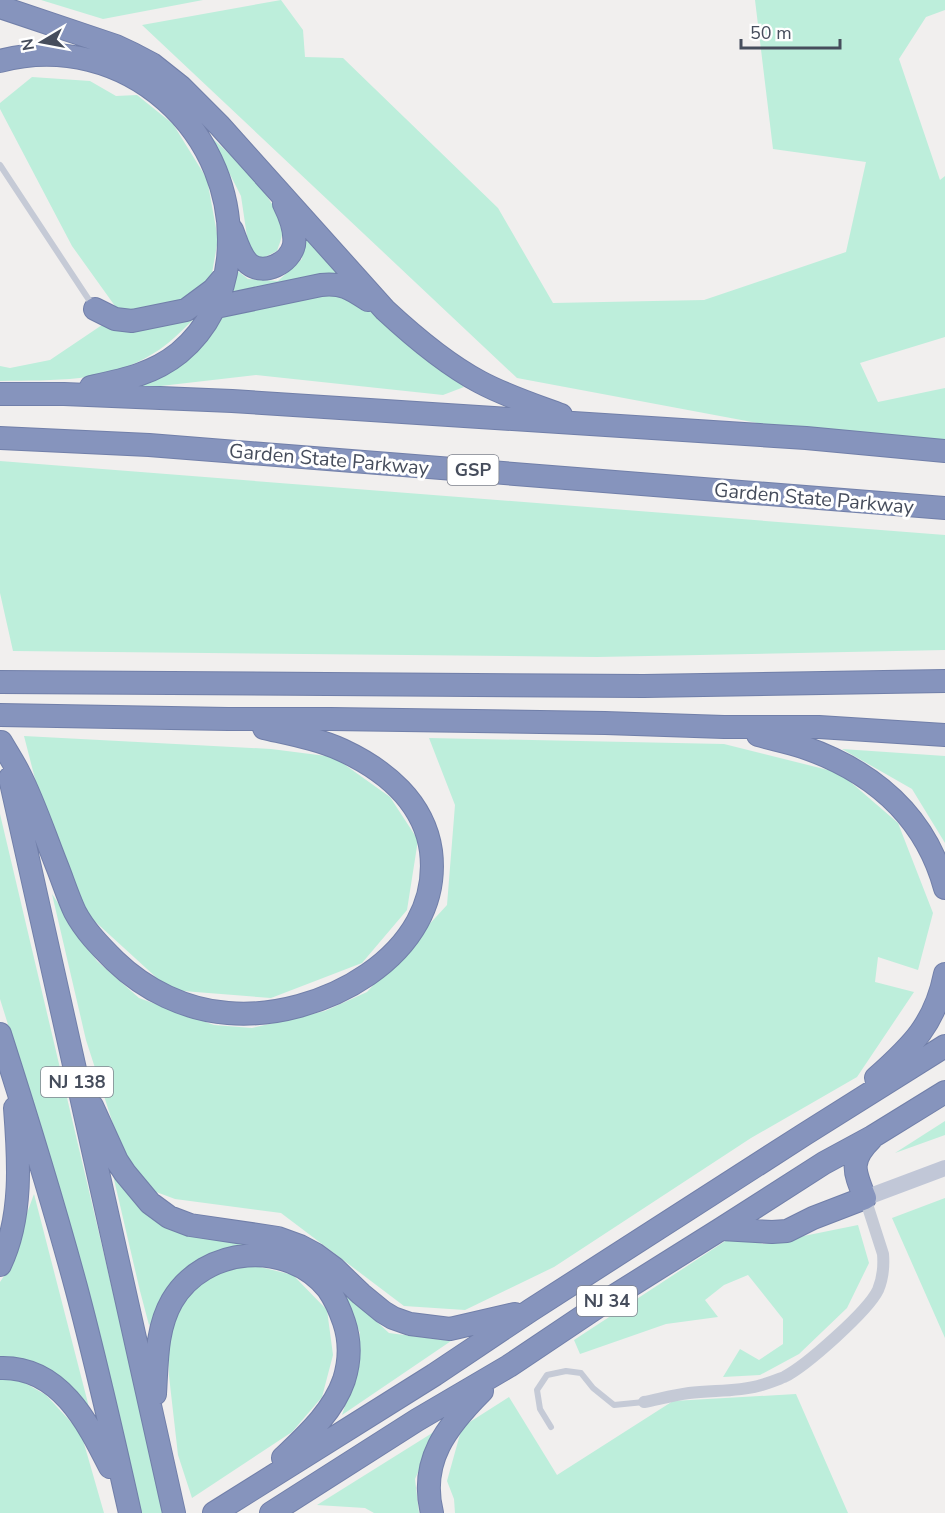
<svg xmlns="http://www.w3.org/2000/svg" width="945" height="1513" font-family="'Nunito Sans',sans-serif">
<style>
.green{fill:#bdeedb}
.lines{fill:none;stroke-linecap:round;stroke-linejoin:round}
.highway-casing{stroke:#717fa9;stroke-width:24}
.lane{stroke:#c5cad6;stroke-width:6}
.street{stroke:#c5cad6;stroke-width:12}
.secondary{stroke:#c1c7d7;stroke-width:16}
.highway{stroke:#8694bd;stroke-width:22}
.labels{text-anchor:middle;stroke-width:6;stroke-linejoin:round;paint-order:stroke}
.shield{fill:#fff;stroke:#7e828d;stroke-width:1.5}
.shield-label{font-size:18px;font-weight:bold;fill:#464d5c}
.street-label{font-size:20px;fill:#464d5c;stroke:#fff}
</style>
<rect width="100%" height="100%" fill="#f1efee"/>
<path class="green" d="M41,0H203L103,19Z
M281,0L303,30L305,57L343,58L498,208L553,303L704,300L846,252L866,162L773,149L755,0H945V10L926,17L899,59L940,180L945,176V337L860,363L878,402L945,388V458L517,378L142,25Z
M32,77L90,81L116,96L137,95L173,124L207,179L218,239L211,279L194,299L120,313L72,246L0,109V103Z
M211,137C233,157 282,201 282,233C282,238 279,245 277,251L261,259L249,250L241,196Z
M301,230L343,277L226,299L235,269L248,279L278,281L302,259Z
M327,293L355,299L464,387L443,395L256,375L126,390L220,312Z
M193,320C181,331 168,345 154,353C107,383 54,380 0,381V366L10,368L50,360L102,325L130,331Z
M0,461L945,535V650L597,657L13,651L0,593Z
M24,736L271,749L334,757L390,797L418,840L407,910L362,963L271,998L170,990L89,916L50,837Z
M429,738L724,744L840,773L898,823L933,913L918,970L878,957L875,982L914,992L857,1077L751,1138L554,1267L465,1310L404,1306L281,1213L175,1199L132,1183L86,1040L52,894L97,961L139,998L214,1025L252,1028L325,1011L367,992L447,905L455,805Z
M842,749L945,756V843L912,789Z
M0,814L165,1513H139L47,1149L0,999Z
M945,1121V1135L895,1153Z
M113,1175L131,1194L251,1243L149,1325L140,1291Z
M34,1194L91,1415L60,1376L24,1361H0V1282L4,1276Z
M945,1198V1338L892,1218Z
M858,1225L869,1263L847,1308L799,1354L760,1375L723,1377L740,1349L759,1360L783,1344V1319L748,1275L724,1285L705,1300L718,1317L666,1324L580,1354L574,1340L733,1236L764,1244Z
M248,1264L293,1275L327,1310L333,1355L322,1397L292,1432L192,1498L178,1455L169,1376L168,1345L176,1308L203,1279Z
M342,1290L389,1333L451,1341L342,1415L355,1375L360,1333Z
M16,1378L46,1395L81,1433L104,1513H0V1379Z
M796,1394L848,1513H455L454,1499L447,1481L462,1427L509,1397L557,1475L673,1401Z
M437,1430L415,1479L419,1513H374L365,1508L317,1505Z"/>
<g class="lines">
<defs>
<path id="highway" d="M0,7L116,46L133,54L152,64L181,87L220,126L385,310C413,336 446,364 480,382C506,396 534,405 561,415
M0,61C124,28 241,132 228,259C224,295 208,329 179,353C153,374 123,380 91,387
M232,230C236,240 240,256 249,264C264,276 290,263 294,245C296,231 290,216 284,204
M216,307L321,285C343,283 350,288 368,300
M95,309L115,319L132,321L186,310L213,290L224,277
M0,394H64L232,401L806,438L945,451
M0,438L149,445L945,508
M0,682L644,686L945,681
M0,715L228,719H331L605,723L724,727H819L945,735
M758,735C772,739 788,742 803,747C872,771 925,815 945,888
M1,742C7,752 14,763 19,773C34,802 45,836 57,866C63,881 68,897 75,912C85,931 100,946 115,961C145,990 186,1010 228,1013C318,1021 444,956 431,851C424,802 385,770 342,750C318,739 290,734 264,728
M10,778L174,1513
M0,1034C27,1118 53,1202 76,1287C96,1362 113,1437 130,1513
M876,1078C912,1046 935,1024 945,974
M92,1106L117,1161L125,1173L150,1203L169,1217L190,1225L278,1238L300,1246L315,1254L334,1268L361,1294L383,1312L393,1318L410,1324L450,1329L515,1314
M721,1229L772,1232L787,1231L813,1218L865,1198C854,1171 849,1161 871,1139
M0,1265C23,1217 19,1159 15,1108
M0,1368C59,1366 87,1421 110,1467
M155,1394C157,1362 156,1329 172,1301C204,1246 288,1239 328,1289C335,1299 340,1310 344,1322C350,1340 350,1361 344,1380C333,1412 306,1436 283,1458
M214,1513L434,1375L531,1310L805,1134L945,1046
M271,1513L417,1420L509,1366L606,1301L721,1229L824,1163L872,1137L945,1092
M432,1513C419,1461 447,1426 482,1391"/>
</defs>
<use href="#highway" class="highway-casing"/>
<path class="lane" d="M0,165L93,306
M551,1427L540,1409L537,1390L547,1375L566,1371L581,1373L593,1388L614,1405L644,1402"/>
<path class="street" d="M644,1402C659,1399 674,1395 689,1393C712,1390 736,1392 758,1386C766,1384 776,1380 784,1377C806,1366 868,1311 878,1290C883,1278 884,1266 883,1254L865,1198"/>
<path class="secondary" d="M865,1198L945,1168"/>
<use href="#highway" class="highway"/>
</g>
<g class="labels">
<g class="shield">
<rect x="447.5" y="455" width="51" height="30" rx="4.5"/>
<rect x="41" y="1067" width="72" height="30" rx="4.5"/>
<rect x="577" y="1286" width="60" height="30" rx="4.5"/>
</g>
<g class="shield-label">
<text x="473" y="476">GSP</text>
<text x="77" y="1088">NJ 138</text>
<text x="607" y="1307">NJ 34</text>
</g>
<g class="street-label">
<text transform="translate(329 459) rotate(5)" y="7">Garden State Parkway</text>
<text transform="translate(814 498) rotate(5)" y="7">Garden State Parkway</text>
</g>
</g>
<g transform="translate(42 42) rotate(260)" stroke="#ffffff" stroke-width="4.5" paint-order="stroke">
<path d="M0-4.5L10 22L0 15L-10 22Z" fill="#464d5c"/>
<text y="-9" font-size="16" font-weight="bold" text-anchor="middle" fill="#464d5c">N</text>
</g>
<path d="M741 39v9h99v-9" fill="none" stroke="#464d5c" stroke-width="3"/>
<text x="750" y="39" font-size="18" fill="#464d5c" stroke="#ffffff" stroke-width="4.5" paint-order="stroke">50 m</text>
</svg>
